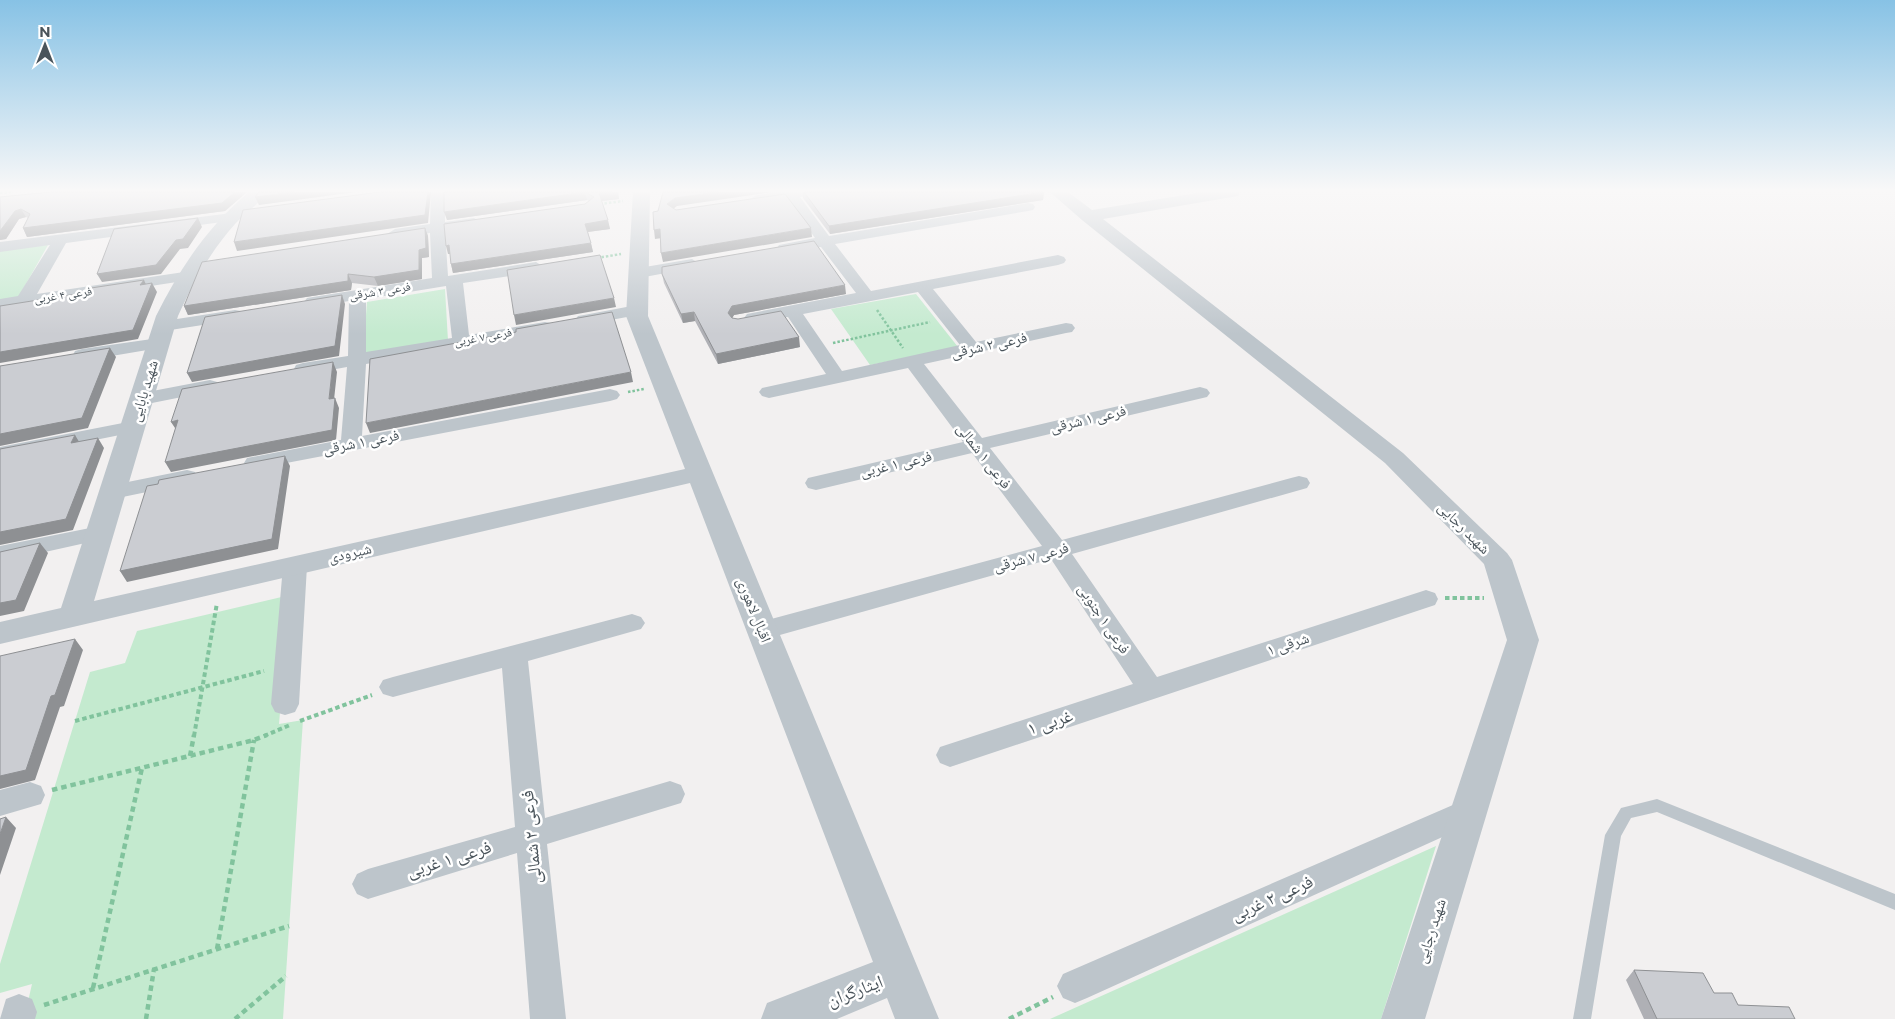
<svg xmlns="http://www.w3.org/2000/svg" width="1895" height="1019" font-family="Montserrat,'Noto Naskh Arabic',sans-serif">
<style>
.green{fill:#c4eacf}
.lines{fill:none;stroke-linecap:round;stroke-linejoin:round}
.path-far2{stroke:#81c39d;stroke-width:2.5;stroke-dasharray:2.5 2;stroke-linecap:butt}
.path-far1{stroke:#81c39d;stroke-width:4;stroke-dasharray:4.5 3;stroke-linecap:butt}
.path{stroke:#81c39d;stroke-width:4.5;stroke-dasharray:5.5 4;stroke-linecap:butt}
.service{fill:#bdc5cb;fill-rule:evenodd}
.minor{fill:#bdc5cb;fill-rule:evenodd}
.tertiary{fill:#bdc5cb;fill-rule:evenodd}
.wall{fill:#afb0b5}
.shaded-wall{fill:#8e9093}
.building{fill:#cbcdd2;stroke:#8e9093}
.labels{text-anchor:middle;stroke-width:5;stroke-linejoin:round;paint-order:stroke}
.far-street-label{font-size:12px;fill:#4a545b;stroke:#fff}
.street-label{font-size:15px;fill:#4a545b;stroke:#fff}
.near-street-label{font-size:18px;fill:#4a545b;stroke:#fff}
</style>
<rect width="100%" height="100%" fill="#f2f0f0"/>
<path class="green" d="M48,245L18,298L0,301V251Z
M445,289L448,341L363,355L367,302Z
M916,294L958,347L870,365L831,309Z
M290,595L279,724L303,720L283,1019H24L32,984L0,993V964L90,672L125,663L137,631Z
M1436,846L1381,1019H1050Z"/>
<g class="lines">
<path class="path-far2" d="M0,193L13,192
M600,204L623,201
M597,258L621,254
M877,310L903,348
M833,343L930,322
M628,392L644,389"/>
<path class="path-far1" d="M1445,598H1484
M75,721L264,671
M300,721L372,695
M194,736L217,603
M264,736L290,725"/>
<path class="path" d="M190,756L194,735
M52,790L254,740L267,735
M217,949L254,740
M93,988L142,768
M44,1005L289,926
M146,1019L154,969
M235,1019L286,976
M1009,1019L1053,997"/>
<path class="service" d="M1657,799L1895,894V910L1657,812L1631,818L1621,836L1591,1019H1573L1605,835L1621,808Z"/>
<path class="minor" d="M431,192H445V222L474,218L481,222L474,226L445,231L448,276L536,262L544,267L536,272L463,283L469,335L545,322L551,323L554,327L551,331L545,332L366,364L362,436L610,389L617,391L620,395L617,399L610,401L255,469L247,468L244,463L247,458L341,440L347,367L303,375L296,373L294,369L296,365L303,363L348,356L349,301L313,307L307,306L304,302L307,298L313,297L432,278L430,233L395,239L387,234L395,229L430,224ZM446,286L452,338L366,352V299Z
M780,192H815L813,195L800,197L829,236L1028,203L1033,204L1035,207L1033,210L1028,211L835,244L871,291L1058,255L1064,257L1066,260L1064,263L1058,265L933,289L976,342L1066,323L1072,324L1075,328L1072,332L1066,333L924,364L982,438L1200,387L1207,389L1210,393L1207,397L990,448L1062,540L1291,478L1299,476L1307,478L1310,483L1307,488L1072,554L1157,677L1426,590L1435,593L1438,599L1435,605L950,767L940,763L936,755L940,747L1133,684L1051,559L762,640L753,638L749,631L753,624L1042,546L972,453L816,490L808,488L805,483L808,478L963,442L908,368L769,398L762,396L759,392L762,388L826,374L788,317L753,323L747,322L744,318L747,314L856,293L821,247L785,253L779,251L777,248L779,245L815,238L787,199L757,203L750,199L757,195ZM918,292L960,345L842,371L803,314Z
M232,213L239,217L237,220L66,243L37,294L184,272L190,274L192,277L190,280L0,309V299L18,296L50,245L0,252V242Z
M692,259L700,264L698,267L639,278L631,273L639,268Z
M637,305L643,306L646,310L643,314L584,325L578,324L575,320L578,316L584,315Z
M235,310L241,311L244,315L241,319L164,331L158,330L155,326L158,322L164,321Z
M159,338L165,339L168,343L165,347L82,361L75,359L73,355L75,351L82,349Z
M210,380L217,382L220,386L217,390L142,405L135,403L132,399L135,395L142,393Z
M133,421L140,423L143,427L140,431L0,459V447Z
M187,470L195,472L198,477L195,482L113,499L105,497L102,492L105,487L113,485Z
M100,526L108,528L112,533L108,538L0,562V546Z
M295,558L303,560L307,566L299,704L295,712L285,715L275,712L271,704L283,566L287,560Z
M632,614L641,617L645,623L641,629L528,661L545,818L670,781L681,785L685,794L681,803L547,844L566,1019H530L517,853L368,899L357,894L352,884L357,874L368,869L515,827L502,668L393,697L383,694L379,687L383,680L393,677Z
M30,782L41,786L45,795L41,804L0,816V790Z
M1469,798L1480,802L1484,811L1480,820L1087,998L1075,1003L1063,998L1057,986L1063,974Z
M19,994L32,999L37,1012L35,1019H0L6,999Z"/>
<path class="tertiary" d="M249,192H268C259,204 245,213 235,224C210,252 193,283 178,316L94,601L685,469L626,316L633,192H650L648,316L939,1019H895L887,998L837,1019H761L767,1003L873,962L690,483L0,644V622L61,608L156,316C180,268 208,226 249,192Z
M1050,192H1068L1092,210L1203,192H1240L1238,196L1232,197L1103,219L1403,453L1507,553L1512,560L1539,640L1425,1019H1381L1507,640L1484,564L1385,463L1082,220Z"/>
</g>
<path class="wall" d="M51,192H247L225,211L27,237L23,228L28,218L26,217L19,219L6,239L0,240V197Z
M444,192H618L619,199L602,201L610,229L588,232L593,252L453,273L451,264L450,254H448L585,204L589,201L587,200L447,220Z
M803,192H1044L1043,200L830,234L803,198Z
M425,228L428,236L429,257L422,258V279L378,286L352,283L351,290L188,315L184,306Z
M662,274L846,294L734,315L732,318L800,347L718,364L695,321L683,323L664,283Z
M1634,970L1714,993L1738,1005L1795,1019H1644L1626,980Z"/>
<path class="shaded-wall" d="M235,192H247L225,211L27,237L23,228Z
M294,192H356L259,205L255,197Z
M428,192H431L428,223L237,251L234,242Z
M585,192L587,200L447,220L444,212Z
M612,192H618L619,199L601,201L599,193Z
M718,192H773L677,206L668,213L667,204L675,198Z
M1044,192L1043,200L830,234L829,226Z
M21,209L26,217L19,219L6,239L0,240V231L15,211Z
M198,218L202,227L188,248L180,249L161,274L102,282L97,274L176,240Z
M608,220L610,229L587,232L585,224Z
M425,228L428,236L429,257L422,258V279L378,286L374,277Z
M811,228L812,237L663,262L661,253Z
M660,229L662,238L655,239L654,230Z
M591,243L593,252L453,273L451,264Z
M449,245L452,254H448L446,246Z
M348,274L352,283L351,290L188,315L184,306Z
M144,280L148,289L140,285Z
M152,283L157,292L138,339L0,363V352Z
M845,285L846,294L734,315L730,322L728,313L732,306Z
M342,295L345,304L339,356L192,382L187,373Z
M614,298L616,307L516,325L514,315Z
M694,312L695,321L683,323L681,314Z
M799,337L800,347L718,364L716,354Z
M110,348L116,357L88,428L0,446V434Z
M333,362L337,372L333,409L329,399Z
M631,372L633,382L370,433L366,423Z
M335,398L339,408L336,440L171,472L165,462Z
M178,420L177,431L171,422Z
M75,435L81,445L71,443Z
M98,438L104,448L73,530L0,545V532Z
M285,456L290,466L278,549L127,582L120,571Z
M40,543L48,553L24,611L0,616V603Z
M75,639L83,650L64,706L60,707L35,780L0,789V776L51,696Z
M6,817L16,828L0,875V834Z"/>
<path class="building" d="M51,192H235L222,203L23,228L30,214L21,209L15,211L0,231V197Z
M259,192H294L255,197Z
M380,192H428L425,215L234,242L243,210Z
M444,192H612L599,193L608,220L585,224L591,243L451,264L449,245L446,246L444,224L585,204L594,197L585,192L444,212Z
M663,192H718L675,198L667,204L676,210L785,194L811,228L661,253L660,229L654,230L653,212L658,211Z
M804,192H1043L829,226Z
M198,218L183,239L176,240L156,265L97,274L114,229Z
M425,228L426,248L419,250V270L374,277L348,274V281L184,306L202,262Z
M814,241L845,285L732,306L728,313L732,318L738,319L781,311L799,337L716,354L694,312L681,314L662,274V267Z
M600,255L614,298L514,315L507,270Z
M144,280L140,285L152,283L133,330L0,352V306L89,292L91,288Z
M342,295L335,346L187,373L205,317Z
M612,312L631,372L366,423L370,359L516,332V329Z
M110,348L82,418L0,434V366Z
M333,362L329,399L335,398L332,430L165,462L178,420L171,422L182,389Z
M75,435L71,443L98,438L66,519L0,532V449Z
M285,456L272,539L120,571L147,486L158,484L159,480Z
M40,543L16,600L0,603V552Z
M75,639L55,695L51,696L26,770L0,776V656Z
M6,817L0,834V819Z
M1634,970L1703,973L1714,993H1732L1738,1005L1789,1007L1795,1019H1657Z"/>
<linearGradient id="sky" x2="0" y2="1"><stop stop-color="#87c2e5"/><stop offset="0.57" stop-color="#f9f8f8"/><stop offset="1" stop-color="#f9f8f8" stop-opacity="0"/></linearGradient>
<rect width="1895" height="334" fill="url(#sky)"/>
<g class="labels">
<g class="far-street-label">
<text transform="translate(380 291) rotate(-9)" y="4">فرعی ۳ شرقی</text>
<text transform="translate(63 295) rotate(-8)" y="4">فرعی ۴ غربی</text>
<text transform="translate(483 337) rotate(-10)" y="4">فرعی ۷ غربی</text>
</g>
<g class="street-label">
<text transform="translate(989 345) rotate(-12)" y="5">فرعی ۲ شرقی</text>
<text transform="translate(144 391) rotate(-73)" y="5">شهید بابایی</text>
<text transform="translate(1088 419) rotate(-13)" y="5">فرعی ۱ شرقی</text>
<text transform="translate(361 442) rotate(-11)" y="5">فرعی ۱ شرقی</text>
<text transform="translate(984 456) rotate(52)" y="5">فرعی ۱ شمالی</text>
<text transform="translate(896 464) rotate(-13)" y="5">فرعی ۱ غربی</text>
<text transform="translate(1464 528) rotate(45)" y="5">شهید رجایی</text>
<text transform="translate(350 553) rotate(-13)" y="5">شیرودی</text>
<text transform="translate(1031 557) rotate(-15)" y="5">فرعی ۷ شرقی</text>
<text transform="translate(754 610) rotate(68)" y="5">اقبال لاهوری</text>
<text transform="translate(1104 619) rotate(56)" y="5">فرعی ۱ جنوبی</text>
<text transform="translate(1288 644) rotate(-18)" y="5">۱ شرقی</text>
<text transform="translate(1431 931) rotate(-72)" y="5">شهید رجایی</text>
</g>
<g class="near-street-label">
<text transform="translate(1050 722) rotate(-18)" y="6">۱ غربی</text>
<text transform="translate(531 837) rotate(-95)" y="6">فرعی ۲ شمالی</text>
<text transform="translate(449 859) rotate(-17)" y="6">فرعی ۱ غربی</text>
<text transform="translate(1272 898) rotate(-24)" y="6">فرعی ۲ غربی</text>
<text transform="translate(855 991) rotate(-21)" y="6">ایثارگران</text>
</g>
</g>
<g transform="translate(45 45)" stroke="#ffffff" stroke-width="4" paint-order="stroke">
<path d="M0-4L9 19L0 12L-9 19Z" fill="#4a545b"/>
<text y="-8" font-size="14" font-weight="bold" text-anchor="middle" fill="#4a545b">N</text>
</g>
</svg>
